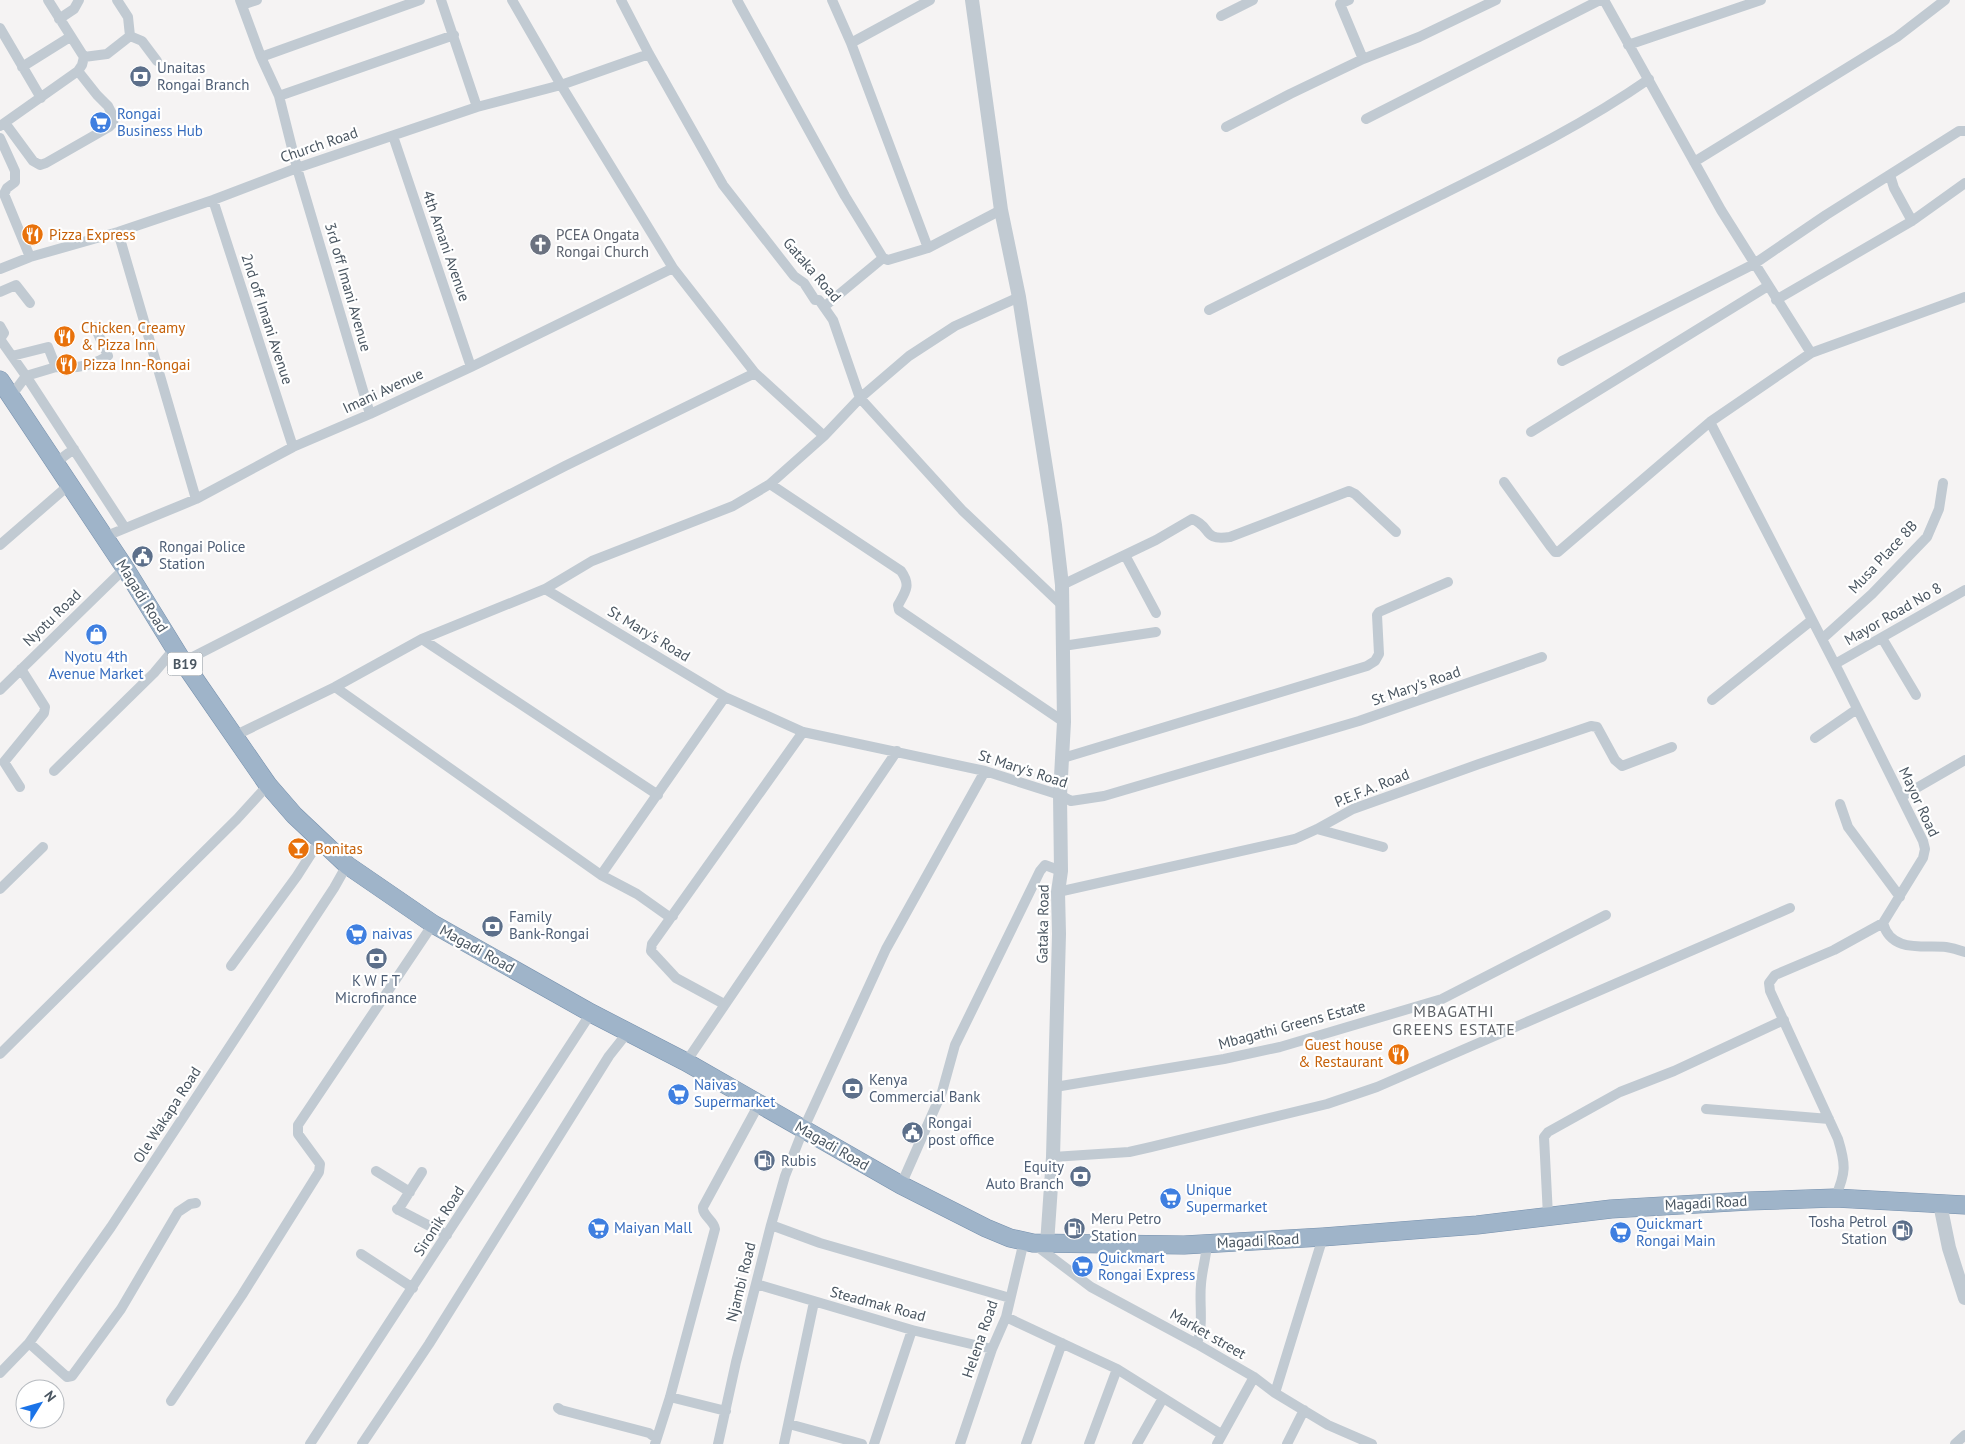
<svg xmlns="http://www.w3.org/2000/svg" width="1965" height="1444" font-family="'PT Sans',sans-serif">
<style>
.lines{fill:none;stroke-linecap:round;stroke-linejoin:round}
.trunk-casing{stroke:#7690ad;stroke-width:19}
.minor{stroke:#c1cad2;stroke-width:10}
.tertiary{stroke:#c1cad2;stroke-width:14}
.trunk{stroke:#9fb4c9;stroke-width:18}
.labels{text-anchor:middle;stroke-width:4.5;stroke-linejoin:round;paint-order:stroke}
.shield{fill:#fff;stroke:#808990;stroke-width:1}
.shield-label{font-size:14px;font-weight:bold;fill:#4a5661}
.service-label{font-size:15px;fill:#4e5e75;stroke:#fff;text-anchor:start}
.shop-label{font-size:15px;fill:#366cbe;stroke:#fff;text-anchor:start}
.street-label{font-size:15px;fill:#4a5661;stroke:#fff}
.food-label{font-size:15px;fill:#c56008;stroke:#fff;text-anchor:start}
.worship-label{font-size:15px;fill:#5b616d;stroke:#fff;text-anchor:start}
.neighbourhood-label{font-size:16px;letter-spacing:1px;fill:#5f6368;stroke:#fff}
</style>
<rect width="100%" height="100%" fill="#f5f3f3"/>
<g class="lines">
<defs>
<path id="trunk" d="M0,380L125,568L183,662L268,785L294,815L347,865L433,924L591,1013L686,1062L901,1185L986,1228L1010,1238L1033,1243L1184,1245L1323,1237L1477,1225L1611,1209L1749,1201L1835,1198L1965,1205"/>
</defs>
<use href="#trunk" class="trunk-casing"/>
<path class="minor" d="M117,0L128,17L130,36L142,41L157,61
M240,0L261,57L279,96L297,168L370,414
M441,0L477,107
M512,0L561,85L673,268L755,373L824,436
M621,0L649,54L723,185L794,276L804,283L815,300H819L833,320L860,398L962,510L1062,605
M737,0L845,196L883,258L888,260L928,248L1001,210
M832,0L851,43L928,248
M1349,0L1340,4L1363,59
M1604,0L1721,210L1811,353
M242,5L257,0
M1221,16L1253,0
M59,19L74,9L79,0
M0,28L41,98
M851,43L930,0
M1628,45L1761,0
M84,57L107,54L130,36
M261,57L420,0
M22,67L70,37
M279,96L454,35
M1366,119L1600,0
M5,123L33,161L40,165L46,163L109,127L113,123L114,118L108,106L97,95L78,71
M0,126L78,71L82,65L84,57L48,0
M1226,127L1290,94L1363,59L1419,37L1496,0
M393,136L471,367
M0,138L15,171V182L7,188L4,194L30,257
M1694,162L1897,37L1945,0
M1890,175L1894,188L1912,221
M213,200L293,447
M118,232L196,499
M0,269L30,257L118,232L213,200L297,168L477,107L561,85L649,54
M0,292L16,285L30,303
M1776,300L1912,221L1965,183
M825,306L883,258
M1209,310C1285,273 1361,235 1437,197C1509,161 1583,125 1649,79
M0,326L4,333L0,339
M0,339L26,376L125,528
M1562,361L1754,264L1826,215L1959,131H1965
M56,367C74,369 92,366 108,356L95,327
M11,396L26,376L56,367L48,347L12,356
M1710,422L1839,672L1923,841L1925,849L1923,858L1883,923L1834,950L1775,975L1769,983L1770,991L1838,1139C1846,1165 1846,1173 1835,1198
M1531,432L1768,286
M55,463L74,449
M1504,482L1551,547L1555,552H1558L1710,422L1811,353L1965,297
M770,484L901,571C911,585 906,591 898,605L899,610L1064,722
M104,537L196,499L293,447L370,414L471,367L673,268
M0,545L69,485
M1125,555L1156,613
M1062,585L1156,540L1192,519C1213,527 1201,541 1230,537L1349,491L1355,494L1396,532
M545,589L725,697L803,732L985,771L1060,795L1071,801L1104,796L1359,721L1542,657
M1882,638L1916,695
M422,639L658,795
M1822,639L1872,594L1927,537L1939,509L1943,483
M1063,646L1156,632
M183,662L565,466L755,373
M1835,664L1965,590
M335,687L601,875L637,894L668,916H673
M0,690L125,568
M1712,700L1812,620
M234,736L335,687L422,639L545,589L592,561L733,506L770,484L824,436L860,398L909,356L955,326L1019,297
M1815,738L1857,709
M1063,758L1367,666L1375,661L1379,654L1377,615L1379,612L1448,582
M54,771L154,673L175,648
M20,787L4,762L44,713L45,707L21,669
M1901,797L1965,760
M1840,804L1848,827L1900,897
M1317,829L1383,847
M601,875L725,697
M0,889L43,847
M1058,892L1295,839L1317,829L1353,809L1479,764L1591,726L1597,727L1615,760L1622,766L1672,747
M1883,923C1891,953 1923,945 1946,947C1952,948 1959,950 1965,952
M231,966L297,876L320,840
M724,1004L676,978L651,951L652,944L803,732
M0,1054L237,819L268,785
M686,1062L897,751
M1055,1087L1224,1059L1280,1047L1442,999L1606,915
M1706,1109L1829,1119
M1053,1157L1129,1152L1151,1147L1327,1104L1377,1087L1790,908
M376,1171L410,1192
M901,1185L942,1092L955,1045L1040,871L1045,865L1061,871
M397,1209L447,1235
M398,1210L422,1172
M1548,1216L1544,1137L1548,1132L1620,1092L1674,1071L1784,1020
M771,1225L820,1243L1010,1298
M1034,1244L1091,1287L1197,1344L1254,1377L1275,1393L1328,1425L1372,1444
M361,1254L413,1288
M756,1284L912,1330L992,1349
M1006,1317L1117,1369L1221,1434
M29,1343L67,1377L72,1376L121,1309L178,1212L190,1204L196,1203
M1197,1344C1204,1324 1199,1304 1201,1284C1202,1270 1206,1258 1207,1244
M0,1373L29,1343L111,1227L334,888L347,865
M1275,1393L1323,1237
M670,1397L726,1411
M171,1401L242,1295L319,1172L320,1164L298,1134V1125L433,924
M558,1408L561,1410L649,1433L656,1438
M789,1424L862,1444
M310,1444L591,1013
M362,1444L429,1344L609,1056L628,1032
M655,1444L670,1397L715,1229C714,1220 702,1216 703,1207L759,1104
M718,1444L736,1362L771,1225L785,1176L803,1130L886,949L985,771
M784,1444L814,1302
M874,1444L912,1330
M960,1444L992,1349L1006,1317L1024,1241
M1026,1444L1062,1343
M1089,1444L1117,1369
M1137,1444L1163,1398
M1217,1444L1254,1377
M1287,1444L1304,1410
M1955,1444L1965,1435"/>
<path class="tertiary" d="M972,0L1001,210L1019,297L1055,525L1062,585L1064,722L1060,795L1061,871L1058,892L1059,934L1053,1157L1047,1244
M1940,1204L1949,1248L1965,1298"/>
<use href="#trunk" class="trunk"/>
</g>
<defs>
<symbol id="bank-disc" viewBox="-11 -11 22 22"><circle r="9.5" fill="#5c6f8a" stroke="#fff"/><path d="M-6-4H6V4H-6ZM0-2.3a2.3 2.3 0 1 0 0 4.6a2.3 2.3 0 1 0 0-4.6Z" fill="#fff"/></symbol>
<symbol id="supermarket-disc" viewBox="-11 -11 22 22"><circle r="9.5" fill="#3f7fe0" stroke="#fff"/><path d="M-6-5.5h2.5l.6 2H6L4.5 2H-2.5L-4.4-4H-6ZM-1.5 3.2a1.3 1.3 0 1 0 .1 0ZM3 3.2a1.3 1.3 0 1 0 .1 0Z" fill="#fff"/></symbol>
<symbol id="restaurant-disc" viewBox="-11 -11 22 22"><circle r="9.5" fill="#e8710a" stroke="#fff"/><path d="M-5-6h1v4h1v-4h1v4h1v-4h1v5L-1.5 .5V6h-2V.5L-5-1ZM5-6V6H3V1.5H1.5Q1.5-4 5-6Z" fill="#fff"/></symbol>
<symbol id="church-disc" viewBox="-11 -11 22 22"><circle r="9.5" fill="#6b7280" stroke="#fff"/><path d="M-1.2-6h2.4v3.5h3.3v2.4h-3.3V6h-2.4V-.1h-3.3v-2.4h3.3Z" fill="#fff"/></symbol>
<symbol id="civic-disc" viewBox="-11 -11 22 22"><circle r="9.5" fill="#5c6f8a" stroke="#fff"/><path d="M-.6-6.5H3V-4.5H.6V-3L4-1V1h2V6H-6V1h2V-1L-.6-3ZM-1.2 2.5V6h2.4V2.5Z" fill="#fff"/></symbol>
<symbol id="shop-disc" viewBox="-11 -11 22 22"><circle r="9.5" fill="#3f7fe0" stroke="#fff"/><path d="M-5-2.5h2.3a2.7 3.5 0 0 1 5.4 0H5L5.5 6h-11ZM-1.5-2.5h3a1.5 2.3 0 0 0-3 0Z" fill="#fff"/></symbol>
<symbol id="bar-disc" viewBox="-11 -11 22 22"><circle r="9.5" fill="#e8710a" stroke="#fff"/><path d="M-6-5H6L.8 .8V4.5H3.5V6h-7V4.5H-.8V.8Z" fill="#fff"/></symbol>
<symbol id="fuel-disc" viewBox="-11 -11 22 22"><circle r="9.5" fill="#5c6f8a" stroke="#fff"/><path d="M-5.5-6h7V0h2V4h1.3V-2.5L3-4.5l.8-.8L6-3V5H2.5V1h-1V6h-7ZM-4.2-4.7v3.2H.2V-4.7Z" fill="#fff"/></symbol>
</defs>
<g fill-rule="evenodd">
<use href="#bank-disc" x="128" y="64" width="25" height="25"/>
<use href="#supermarket-disc" x="88" y="110" width="25" height="25"/>
<use href="#restaurant-disc" x="20" y="222" width="25" height="25"/>
<use href="#church-disc" x="528" y="232" width="25" height="25"/>
<use href="#restaurant-disc" x="52" y="324" width="25" height="25"/>
<use href="#restaurant-disc" x="54" y="352" width="25" height="25"/>
<use href="#civic-disc" x="130" y="544" width="25" height="25"/>
<use href="#shop-disc" x="84" y="622" width="25" height="25"/>
<use href="#bar-disc" x="286" y="836" width="25" height="25"/>
<use href="#bank-disc" x="480" y="914" width="25" height="25"/>
<use href="#supermarket-disc" x="344" y="922" width="25" height="25"/>
<use href="#bank-disc" x="364" y="946" width="25" height="25"/>
<use href="#restaurant-disc" x="1386" y="1042" width="25" height="25"/>
<use href="#bank-disc" x="840" y="1076" width="25" height="25"/>
<use href="#supermarket-disc" x="666" y="1082" width="25" height="25"/>
<use href="#civic-disc" x="900" y="1120" width="25" height="25"/>
<use href="#fuel-disc" x="752" y="1148" width="25" height="25"/>
<use href="#bank-disc" x="1068" y="1164" width="25" height="25"/>
<use href="#supermarket-disc" x="1158" y="1186" width="25" height="25"/>
<use href="#supermarket-disc" x="586" y="1216" width="25" height="25"/>
<use href="#fuel-disc" x="1062" y="1216" width="25" height="25"/>
<use href="#fuel-disc" x="1890" y="1218" width="25" height="25"/>
<use href="#supermarket-disc" x="1608" y="1220" width="25" height="25"/>
<use href="#supermarket-disc" x="1070" y="1254" width="25" height="25"/>
</g>
<g class="labels">
<rect class="shield" x="167.5" y="652.5" width="35" height="23" rx="4"/>
<g class="shield-label">
<text x="185" y="669">B19</text>
</g>
<g class="service-label">
<text x="157" y="73">Unaitas<tspan x="157" dy="17">Rongai Branch</tspan></text>
<text x="159" y="552">Rongai Police<tspan x="159" dy="17">Station</tspan></text>
<text x="509" y="922">Family<tspan x="509" dy="17">Bank-Rongai</tspan></text>
<text x="376" y="986" text-anchor="middle">K W F T<tspan x="376" dy="17">Microfinance</tspan></text>
<text x="869" y="1085">Kenya<tspan x="869" dy="17">Commercial Bank</tspan></text>
<text x="928" y="1128">Rongai<tspan x="928" dy="17">post office</tspan></text>
<text x="781" y="1166">Rubis</text>
<text x="1064" y="1172" text-anchor="end">Equity<tspan x="1064" dy="17">Auto Branch</tspan></text>
<text x="1091" y="1224">Meru Petro<tspan x="1091" dy="17">Station</tspan></text>
<text x="1887" y="1227" text-anchor="end">Tosha Petrol<tspan x="1887" dy="17">Station</tspan></text>
</g>
<g class="shop-label">
<text x="117" y="119">Rongai<tspan x="117" dy="17">Business Hub</tspan></text>
<text x="96" y="662" text-anchor="middle">Nyotu 4th<tspan x="96" dy="17">Avenue Market</tspan></text>
<text x="372" y="939">naivas</text>
<text x="694" y="1090">Naivas<tspan x="694" dy="17">Supermarket</tspan></text>
<text x="1186" y="1195">Unique<tspan x="1186" dy="17">Supermarket</tspan></text>
<text x="1636" y="1229">Quickmart<tspan x="1636" dy="17">Rongai Main</tspan></text>
<text x="614" y="1233">Maiyan Mall</text>
<text x="1098" y="1263">Quickmart<tspan x="1098" dy="17">Rongai Express</tspan></text>
</g>
<g class="street-label">
<text transform="translate(319 145) rotate(-19)" y="5">Church Road</text>
<text transform="translate(446 246) rotate(71)" y="5">4th Amani Avenue</text>
<text transform="translate(812 270) rotate(49)" y="5">Gataka Road</text>
<text transform="translate(348 287) rotate(74)" y="5">3rd off Imani Avenue</text>
<text transform="translate(267 319) rotate(72)" y="5">2nd off Imani Avenue</text>
<text transform="translate(383 391) rotate(-25)" y="5">Imani Avenue</text>
<text transform="translate(1883 557) rotate(-47)" y="5">Musa Place 8B</text>
<text transform="translate(142 596) rotate(58)" y="5">Magadi Road</text>
<text transform="translate(1893 614) rotate(-30)" y="5">Mayor Road No 8</text>
<text transform="translate(52 618) rotate(-44)" y="5">Nyotu Road</text>
<text transform="translate(649 634) rotate(31)" y="5">St Mary's Road</text>
<text transform="translate(1416 686) rotate(-19)" y="5">St Mary's Road</text>
<text transform="translate(1023 769) rotate(18)" y="5">St Mary's Road</text>
<text transform="translate(1372 788) rotate(-22)" y="5">P.E.F.A. Road</text>
<text transform="translate(1919 802) rotate(65)" y="5">Mayor Road</text>
<text transform="translate(1043 924) rotate(-89)" y="5">Gataka Road</text>
<text transform="translate(477 949) rotate(29)" y="5">Magadi Road</text>
<text transform="translate(1292 1025) rotate(-15)" y="5">Mbagathi Greens Estate</text>
<text transform="translate(167 1115) rotate(-57)" y="5">Ole Wakapa Road</text>
<text transform="translate(832 1146) rotate(30)" y="5">Magadi Road</text>
<text transform="translate(1706 1203) rotate(-3)" y="5">Magadi Road</text>
<text transform="translate(439 1221) rotate(-57)" y="5">Sironik Road</text>
<text transform="translate(1258 1241) rotate(-3)" y="5">Magadi Road</text>
<text transform="translate(741 1282) rotate(-76)" y="5">Njambi Road</text>
<text transform="translate(878 1304) rotate(15)" y="5">Steadmak Road</text>
<text transform="translate(1208 1334) rotate(30)" y="5">Market street</text>
<text transform="translate(980 1339) rotate(-71)" y="5">Helena Road</text>
</g>
<g class="food-label">
<text x="49" y="240">Pizza Express</text>
<text x="81" y="333">Chicken, Creamy<tspan x="81" dy="17">&amp; Pizza Inn</tspan></text>
<text x="83" y="370">Pizza Inn-Rongai</text>
<text x="315" y="854">Bonitas</text>
<text x="1383" y="1050" text-anchor="end">Guest house<tspan x="1383" dy="17">&amp; Restaurant</tspan></text>
</g>
<g class="worship-label">
<text x="556" y="240">PCEA Ongata<tspan x="556" dy="17">Rongai Church</tspan></text>
</g>
<g class="neighbourhood-label">
<text x="1454" y="1017">MBAGATHI<tspan x="1454" dy="18">GREENS ESTATE</tspan></text>
</g>
</g>
<g transform="translate(40 1404) rotate(53)"><circle r="24" fill="#ffffff" stroke="#b7bbc0"/>
<path d="M0-4L9 19L0 12L-9 19Z" fill="#1a73e8"/>
<text y="-8" font-size="14" font-weight="bold" text-anchor="middle" fill="#4a5661">N</text>
</g>
</svg>
